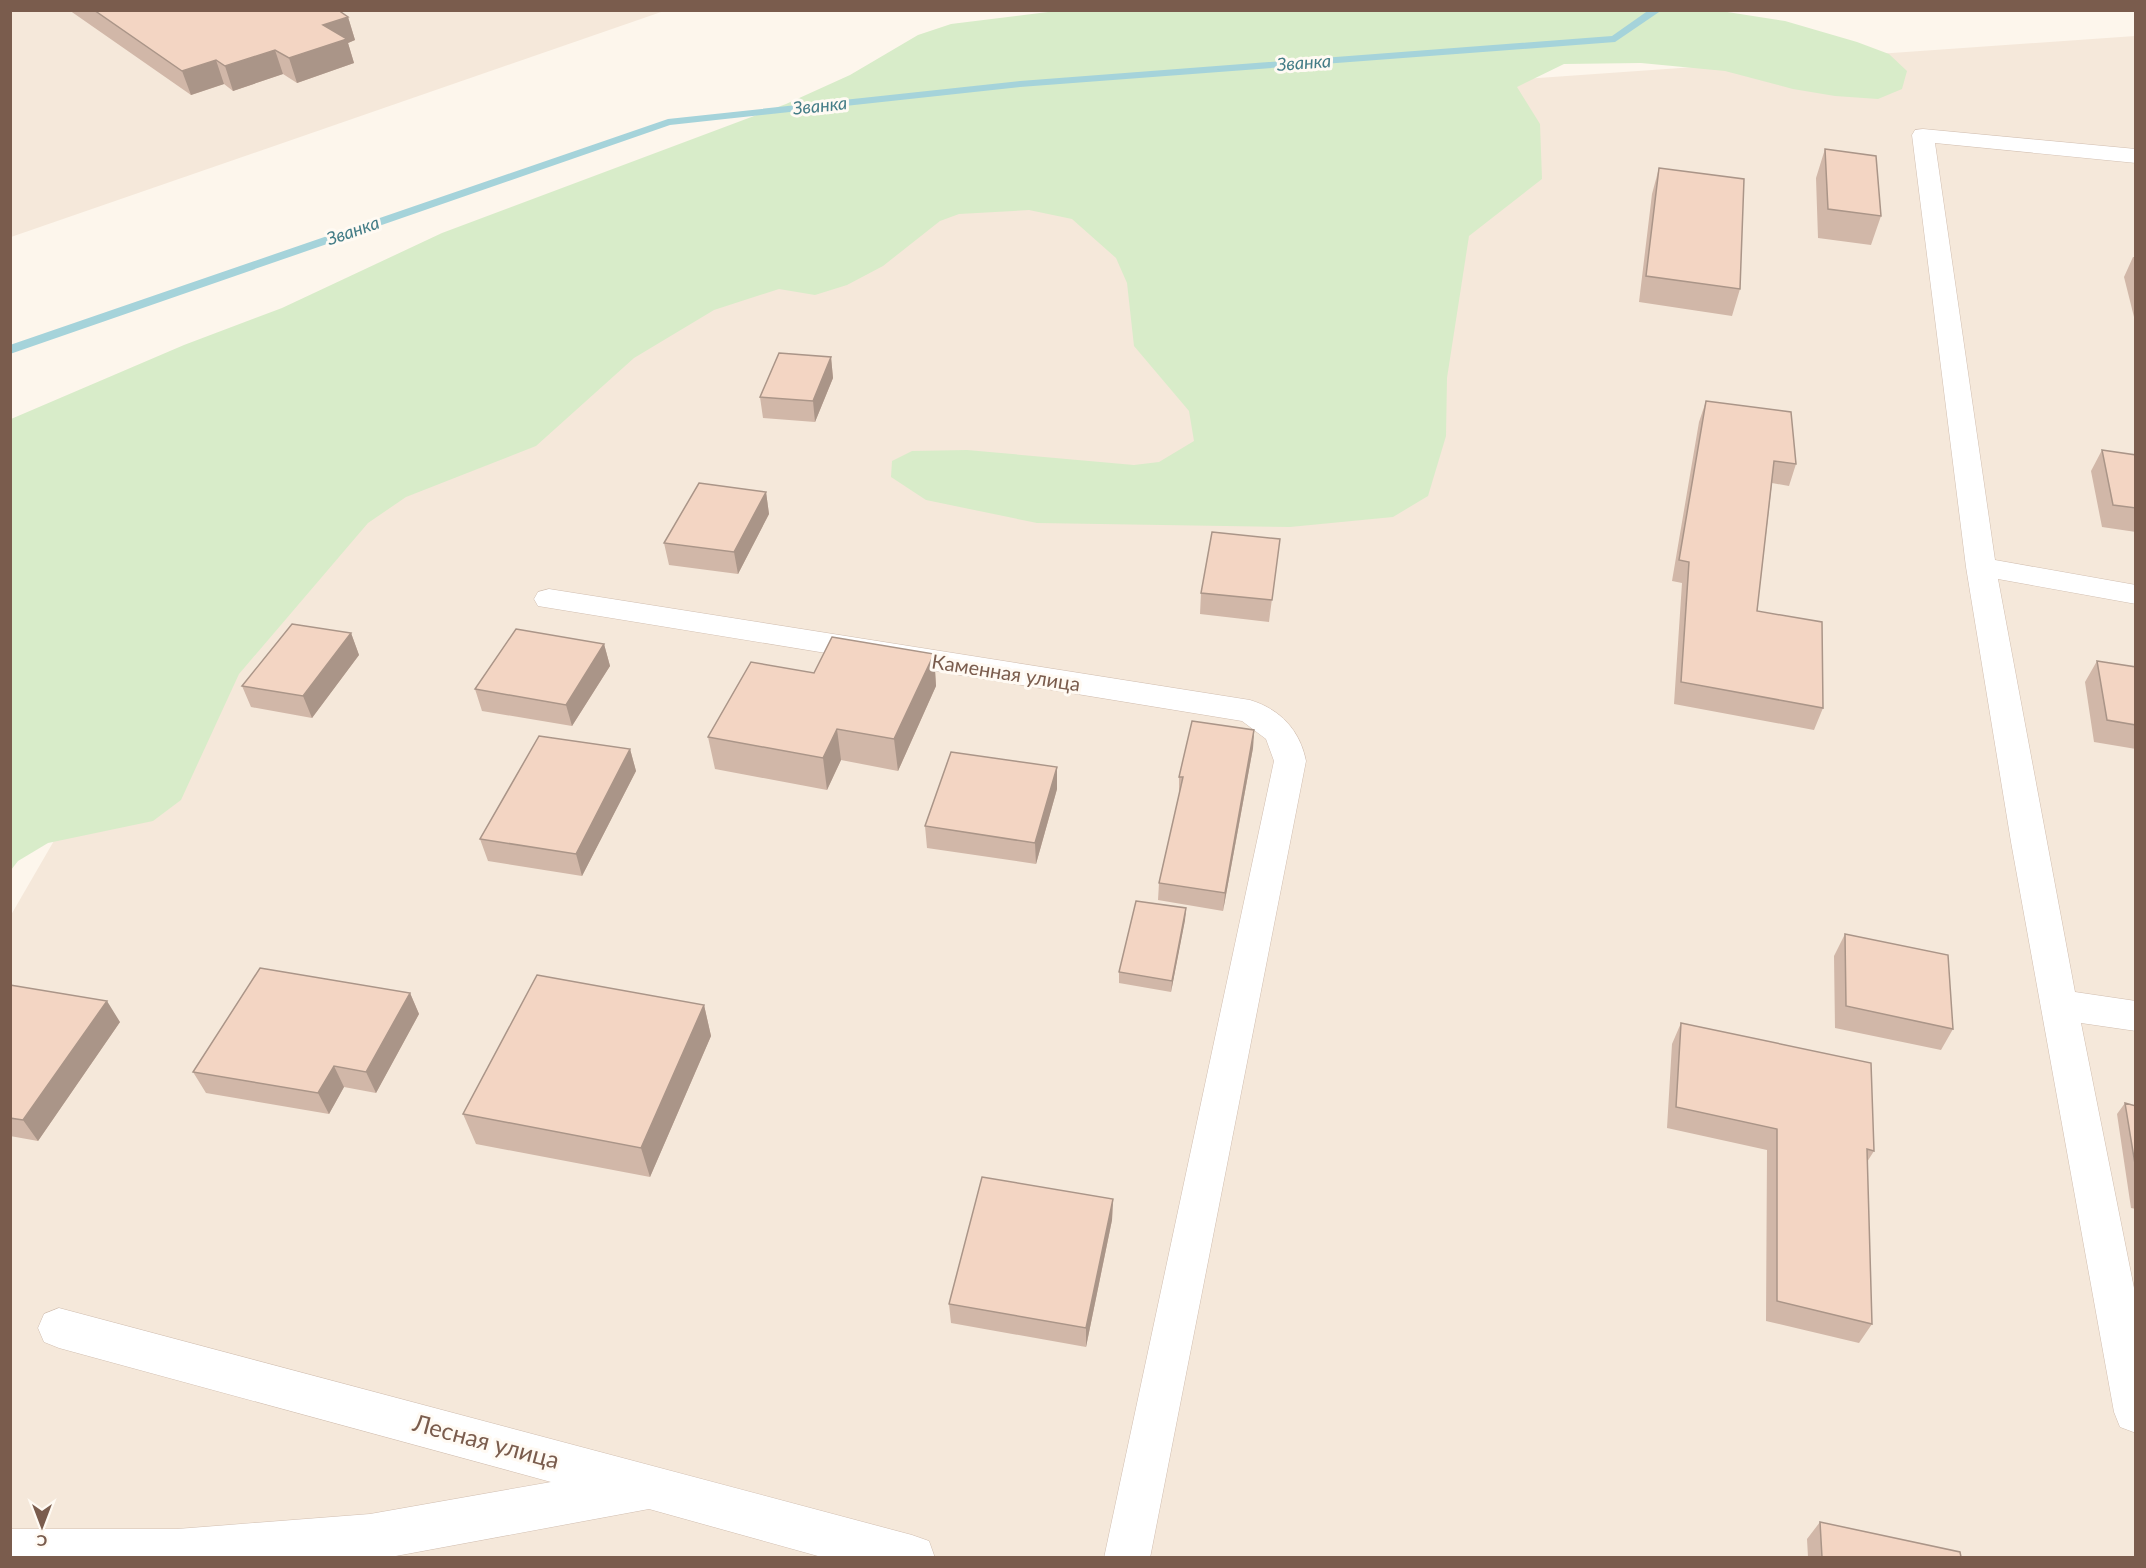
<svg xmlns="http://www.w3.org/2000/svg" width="2146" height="1568" font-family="Lato,sans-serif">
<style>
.residential{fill:#f5e8da}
.green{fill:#d8ecc9}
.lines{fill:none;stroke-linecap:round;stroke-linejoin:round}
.stream{fill:#a5d3da;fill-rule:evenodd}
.minor-casing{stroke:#d1beb0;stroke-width:1}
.minor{fill:#fff;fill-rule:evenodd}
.wall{fill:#d1b7a8}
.shaded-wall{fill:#aa9588}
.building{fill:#f3d5c3;stroke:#aa9588;stroke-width:1.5}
.labels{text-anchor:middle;stroke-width:6;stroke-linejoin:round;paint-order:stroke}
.far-water-label{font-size:18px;font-style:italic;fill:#437c86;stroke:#fffaf3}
.street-label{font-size:20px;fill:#7a5c4d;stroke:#fffaf3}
.near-street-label{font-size:24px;fill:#7a5c4d;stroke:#fffaf3}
</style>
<rect width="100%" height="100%" fill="#fdf6ec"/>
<path class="residential" d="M11,10L664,11L11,237Z
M2135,36V1557L11,1558V915L219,556L717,176L1509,80Z"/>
<path class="green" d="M1064,10L1721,11L1785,21L1857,42L1889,54L1907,71L1902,89L1878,99L1835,96L1793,89L1725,71L1641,63L1564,64L1517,87L1540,124L1542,179L1469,236L1447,378L1446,436L1428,496L1393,517L1290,527L1037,523L926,500L891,477L892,461L912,451L967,450L1134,465L1159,462L1194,441L1189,411L1134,346L1127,283L1116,258L1072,219L1029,210L959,214L940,221L883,266L847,285L815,295L779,289L714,310L634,358L536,446L406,497L368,523L239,674L181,800L153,821L48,843L18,861L11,870V419L184,345L282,308L442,233L786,104L850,75L918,35L951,24Z"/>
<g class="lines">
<path class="stream" d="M1649,10H1662L1615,42L1020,87L670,125L10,354V345L668,119L1020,81L1612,36Z"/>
<defs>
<path id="minor" d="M1923,129L2136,149V163L1935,143L1995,560L2136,585V604L1998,579L2075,992L2136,1001V1031L2081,1023L2136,1298V1433L2120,1427L2114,1412L2011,842L1966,567L1912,135L1915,130Z
M549,589L1250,700C1280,709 1300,730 1306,761L1150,1558H1104L1274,761L1266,739L1242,721L538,606L534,599L538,592Z
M59,1308L912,1535L929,1541L935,1558H825L649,1509L385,1558H10V1529H177L370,1514L551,1482L59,1348L44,1342L38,1328L44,1314Z"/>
</defs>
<use href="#minor" class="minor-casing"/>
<use href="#minor" class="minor"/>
</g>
<path class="wall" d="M69,10H338L348,17L355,40L348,43L354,63L297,83L283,74L233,91L224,84L191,95Z
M1825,149L1881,216L1871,245L1818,238L1816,178Z
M1659,168L1740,289L1732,316L1639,302L1652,194Z
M2133,257H2136V325L2124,277Z
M831,357L833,378L815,422L763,418L760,397Z
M1706,401L1796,464L1789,486L1772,483L1757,611L1823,708L1814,730L1674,704L1682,583L1672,581L1699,422Z
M2102,450L2136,455V532L2102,527L2091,471Z
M766,492L769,514L738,574L669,565L664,543Z
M1277,560L1269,622L1200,614L1201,593Z
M351,633L359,655L312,718L251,707L242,686Z
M604,644L610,666L572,726L482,711L475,689Z
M934,654L936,686L898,771L841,760L827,790L715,769L708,737L814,673Z
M2097,661L2136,667V749L2094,742L2085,682Z
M1254,730L1253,748L1223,911L1158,900L1159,883L1179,795V777Z
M630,749L636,771L582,876L488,861L480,839Z
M1057,767V789L1036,864L927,848L925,826Z
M1186,908L1185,920L1171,992L1119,983V972Z
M1845,934L1953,1029L1941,1050L1835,1028L1834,956Z
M10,985L120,1022L38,1141L10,1136Z
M410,993L419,1014L376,1093L344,1087L329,1114L206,1093L193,1072Z
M704,1005L711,1036L650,1177L476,1144L463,1114Z
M1681,1023L1874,1151L1867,1162L1872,1324L1859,1343L1766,1321L1767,1150L1667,1128L1672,1044Z
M2125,1103L2136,1106V1209L2131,1208L2117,1114Z
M1113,1199L1112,1220L1086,1347L951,1323L949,1304Z
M1820,1522L1961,1557H1808L1807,1539Z"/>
<path class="shaded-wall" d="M348,17L355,40L348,43L354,63L297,83L289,58L323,25Z
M275,50L283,74L233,91L225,66Z
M216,60L224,84L191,95L182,71Z
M831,357L833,378L815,422L813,401Z
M766,492L769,514L738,574L734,552Z
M351,633L359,655L312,718L303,696Z
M604,644L610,666L572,726L566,705Z
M934,654L936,686L898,771L894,739Z
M837,729L841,760L827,790L823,758Z
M1254,730L1253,748L1223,911L1225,893Z
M630,749L636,771L582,876L576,854Z
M1057,767V789L1036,864L1035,843Z
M1186,908L1185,920L1171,992L1172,981Z
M410,993L419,1014L376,1093L366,1072Z
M107,1001L120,1022L38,1141L23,1120Z
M704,1005L711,1036L650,1177L641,1148Z
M334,1066L344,1087L329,1114L318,1093Z
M1113,1199L1112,1220L1086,1347V1328Z"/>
<path class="building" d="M94,10H338L348,17L323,25L347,39L289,58L275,50L225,66L216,60L182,71Z
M1825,149L1876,156L1881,216L1828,209Z
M1659,168L1744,179L1740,289L1646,276Z
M779,353L831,357L813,401L760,397Z
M1706,401L1791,412L1796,464L1774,461L1757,611L1822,622L1823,708L1681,682L1689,562L1679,560Z
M2102,450L2136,455V508L2113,505Z
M699,483L766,492L734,552L664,543Z
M1212,532L1280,539L1272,600L1201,593Z
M292,624L351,633L303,696L242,686Z
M516,629L604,644L566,705L475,689Z
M832,637L934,654L894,739L837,729L823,758L708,737L751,662L814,673Z
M2097,661L2136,667V725L2107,720Z
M1192,721L1254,730L1225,893L1159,883L1183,777H1179Z
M539,736L630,749L576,854L480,839Z
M951,752L1057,767L1035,843L925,826Z
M1136,901L1186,908L1172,981L1119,972Z
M1845,934L1948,955L1953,1029L1846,1006Z
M260,968L410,993L366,1072L334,1066L318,1093L193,1072Z
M537,975L704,1005L641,1148L463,1114Z
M10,985L107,1001L23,1120L10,1118Z
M1681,1023L1871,1063L1874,1151L1867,1149L1872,1324L1777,1301V1129L1676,1107Z
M2125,1103L2136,1106V1170Z
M982,1177L1113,1199L1086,1328L949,1304Z
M1820,1522L1960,1552L1961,1557H1822Z"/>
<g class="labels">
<g class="far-water-label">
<text transform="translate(1304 63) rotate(-4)" y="6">Званка</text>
<text transform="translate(820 106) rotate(-6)" y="6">Званка</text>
<text transform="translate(353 231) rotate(-19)" y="6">Званка</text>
</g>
<g class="street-label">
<text transform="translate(1006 673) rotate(9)" y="7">Каменная улица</text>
</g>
<g class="near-street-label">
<text transform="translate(486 1442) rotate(15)" y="8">Лесная улица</text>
</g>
</g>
<rect width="2146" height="1568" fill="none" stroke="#7a5c4d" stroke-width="24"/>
<g transform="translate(42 1526) rotate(180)" stroke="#fffaf3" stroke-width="4.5" paint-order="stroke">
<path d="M0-4.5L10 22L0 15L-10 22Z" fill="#7a5c4d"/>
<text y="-9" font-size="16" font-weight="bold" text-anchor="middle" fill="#7a5c4d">С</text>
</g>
</svg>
